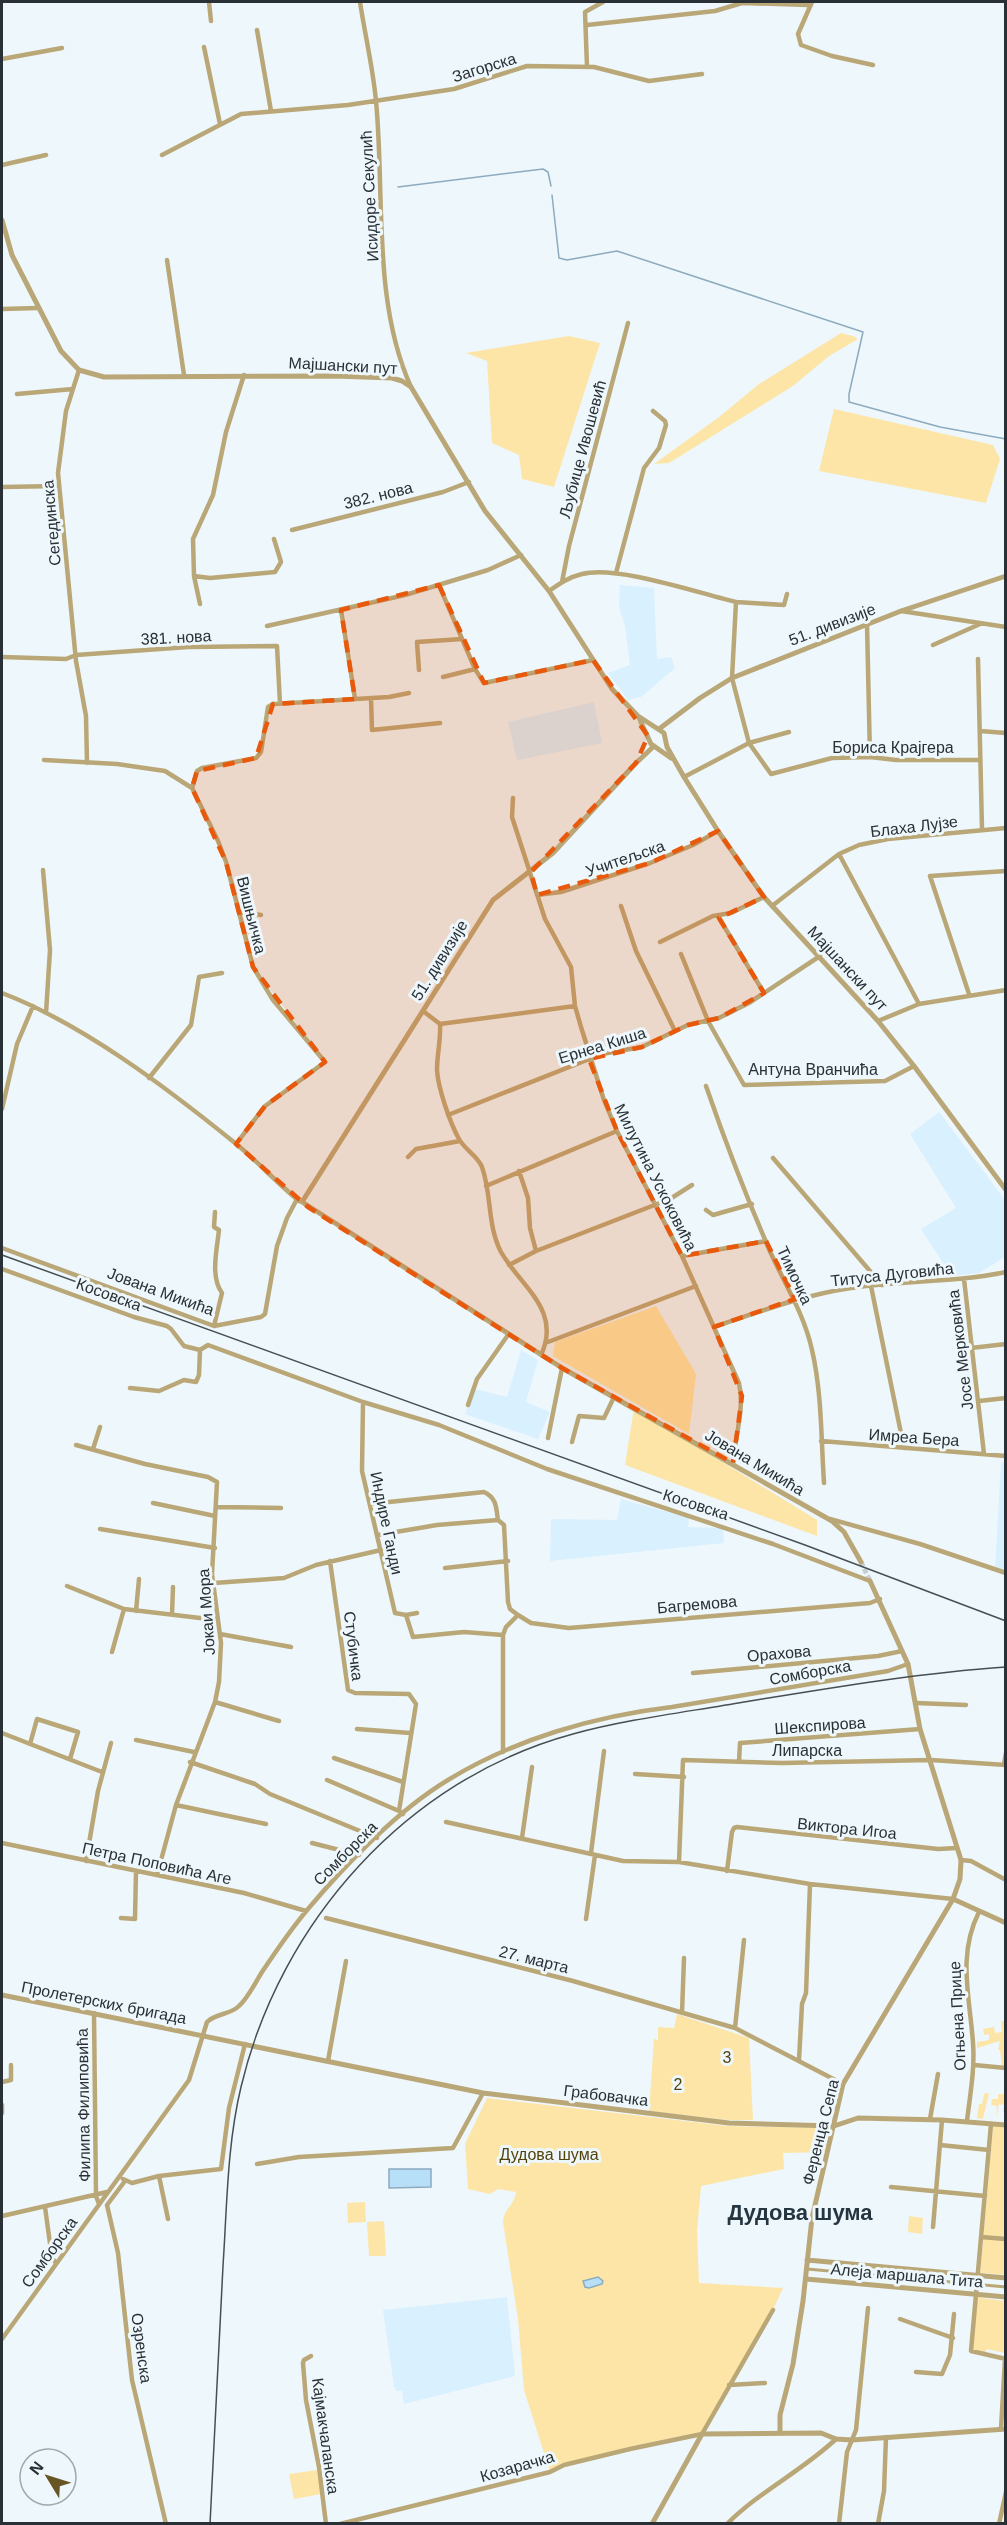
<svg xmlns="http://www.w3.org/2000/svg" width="1007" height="2525" font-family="Arial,sans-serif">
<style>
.built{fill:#d9f0ff}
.green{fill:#fde5a7}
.water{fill:#b7dff8;stroke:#8cabbe;stroke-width:1.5}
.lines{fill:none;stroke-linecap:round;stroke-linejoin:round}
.stream{stroke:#8cabbe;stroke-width:1.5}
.tertiary-tunnel{stroke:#c7cfd4;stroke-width:5;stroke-dasharray:5 2.5;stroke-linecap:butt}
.pedestrian{stroke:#baa777;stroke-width:3}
.minor{stroke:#baa777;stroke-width:4.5}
.tertiary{stroke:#baa777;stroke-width:5}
.rail{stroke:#464f54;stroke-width:1.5}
.marked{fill:#e8590c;fill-opacity:0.2;stroke:#e8590c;stroke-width:4.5;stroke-dasharray:12 8;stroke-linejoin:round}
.labels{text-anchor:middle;stroke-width:6;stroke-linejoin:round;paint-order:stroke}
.street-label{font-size:16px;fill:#293136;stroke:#eef7fc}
.park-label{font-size:16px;fill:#54420b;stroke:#eef7fc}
.district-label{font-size:22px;font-weight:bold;fill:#253641;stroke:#eef7fc}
</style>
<rect width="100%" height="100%" fill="#eef7fc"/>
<path class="built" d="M620,585L654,588L657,659L671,657L675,668L641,697L628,700L608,673L630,665L625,626L619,607Z
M594,702L602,743L517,760L508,722Z
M939,1112L1005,1200V1257L979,1273L945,1277V1266L921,1229L956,1208L910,1134Z
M521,1350L538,1360L526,1402L550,1412L538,1439L465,1414L475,1389L507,1397Z
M1001,1462L1005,1463V1572L995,1570Z
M621,1499L689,1518L688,1527L723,1528L724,1543L550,1561L551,1519L617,1520Z
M507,2297L515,2376L404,2404L402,2391H396L394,2386L383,2310Z"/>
<path class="green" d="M841,333L853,336L858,339L829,356L793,386L669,463L654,464L719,417L759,384Z
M569,336L600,343L554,487L522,479L519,455L492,443L487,361L466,353Z
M834,409L993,445L1000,459L986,503L819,471Z
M656,1306L696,1374L689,1434L553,1356L555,1342Z
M634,1408L817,1520V1536L625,1465Z
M677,2014L749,2038L753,2120H727L649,2111L654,2039L658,2040V2027L674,2028Z
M1001,2021H1005V2066H1002L1000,2050H998L1000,2041L977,2048V2042L989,2040V2034L984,2035L983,2029L994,2027L995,2033L1002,2032Z
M989,2093L983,2119L977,2118L979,2104H982L984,2094Z
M998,2094H1005V2112H1003L1004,2105L999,2104L996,2118L997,2106L991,2105L992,2099H998Z
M487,2098L728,2126L831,2128L828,2152L783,2153L784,2169L701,2186L697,2231L699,2283L783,2288L773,2310L702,2434L564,2465L550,2472L524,2390L518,2319L503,2222C504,2208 514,2206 516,2192L498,2189L490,2194L468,2189L465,2144Z
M993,2126H1005V2275L984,2273L982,2275H980Z
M365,2202L366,2222L348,2223L347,2203Z
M909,2216L923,2218L922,2234L908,2232Z
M384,2221L386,2256H369L367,2222Z
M977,2295H981V2298L1005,2301V2353L987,2349L985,2352L972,2350Z
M317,2470L321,2494L294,2499L289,2474Z"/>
<path class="water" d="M389,2169H431V2187L389,2188Z
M598,2277L603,2281L602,2284L589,2288L585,2287L583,2281Z"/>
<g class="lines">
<path class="stream" d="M398,187L543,169L548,172L551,186
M552,195L559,258L567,260L617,251L863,332L849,394V402L940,427L1006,439"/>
<path class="tertiary-tunnel" d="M861,1562L870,1581"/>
<path class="pedestrian" d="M807,2269L1006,2287"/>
<path class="minor" d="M209,2L211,21
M360,2C365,35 373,68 376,101C385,194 372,301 411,387
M812,2L798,34L801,45L832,56L873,65
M587,25L715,11L742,3L808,5
M257,30L271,111
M204,47L220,124
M2,59L62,48
M587,67L585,12L603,2
M162,155L241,114L348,105L454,89L527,66L594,67L649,81L702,74
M2,165L46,155
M167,260L184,375
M2,309L38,308
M79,370L66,411L58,473L76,661L86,716L87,763
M17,394L73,389
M2,487L59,486
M292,530L443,492L469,482
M616,573L644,468L659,448L666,425L665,421L653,411
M194,576L210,578L275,572L281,562L274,539
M562,582L569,546L628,323
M439,585L475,669L484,683L593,660
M549,591C559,584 569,577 582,574C617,565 698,593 736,602L732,678L749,743L771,774L832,758L870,757L896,760H979
M736,602L784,605L787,594
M200,604L194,576L193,539L213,495L226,432L244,375
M341,610L355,699
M901,611L1006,627
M867,624L870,757
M267,626L405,595L488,570L521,555
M933,645L980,624
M2,657L66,659L76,655L188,647L277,646L280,704
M978,659L982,829
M419,670L417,642L462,639
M443,677L475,669
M371,698L372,730L440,723
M980,731L1006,733
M44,760L117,764L165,771L192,788L218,841L226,862L253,967L273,1000L325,1062L265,1106L236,1144
M684,777L749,743L789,732
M192,788L197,771L202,768L256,758L261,752L268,707L273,704L389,697L409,693
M513,798L512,817L545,919L571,967L575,1006L581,1027L604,1100L617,1131L682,1256L739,1383C745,1409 735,1436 733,1463
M839,854L919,1004
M43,870L50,950L46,1013
M537,895L561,892L650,863L693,845L718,831
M621,906L636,951L675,1031
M772,906L839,854L859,845L888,839L1006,828
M239,912L261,915
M718,916L764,993
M660,942L713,916L731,913L764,897
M681,954L708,1021L744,1085L885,1081L914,1066
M2,993C83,1024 167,1088 235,1143C257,1161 277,1183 299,1201
M969,994L930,876L1006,871
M423,1011L440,1024C441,1040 437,1054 437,1070C438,1088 450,1123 459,1139C465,1150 478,1156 482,1167C492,1195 487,1225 501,1252C521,1287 562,1310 541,1355
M878,1021L919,1004L1006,990
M440,1024L575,1006
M149,1078L191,1025L199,977L222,973
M706,1086C725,1141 746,1196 769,1249C784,1283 804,1313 812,1350C822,1393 821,1439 824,1483
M2,1109L17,1044L33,1006
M448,1115L602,1054L642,1047L688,1025L719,1018L749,1003L820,956
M408,1157L416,1149L460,1141
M773,1158L882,1285
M519,1171L528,1198L530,1228L536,1251
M486,1186L617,1131
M706,1210L713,1215L752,1204
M2,1248L214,1326L261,1317L265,1314L277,1246L287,1218L297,1199
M682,1256L766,1241
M509,1265L536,1251L670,1199L692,1185
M2,1269L134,1317L167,1326L171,1329L184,1346L200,1350
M964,1279L984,1454
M871,1286L904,1448
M214,1326L222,1293C210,1277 217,1249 219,1230L214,1227L215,1212
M714,1327C759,1312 803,1295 851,1288C902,1280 954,1283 1006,1272
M548,1342L696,1286
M971,1348L1006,1344
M130,1388L159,1391L184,1380L196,1382L199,1375L200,1350L208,1345L363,1402L439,1425L547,1469L773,1544L870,1581
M979,1401L1006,1398
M363,1402L362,1471L395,1613L406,1615L413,1637L464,1632L503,1635
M468,1405L477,1379L508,1335
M548,1438L562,1368
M821,1441L1006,1456
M572,1442L579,1416L604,1418L614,1397
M76,1445L145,1464L208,1477L217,1482L212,1574L221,1643L219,1682L215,1702L176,1805L157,1875
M93,1449L100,1427
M153,1503L215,1516
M370,1504L484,1492C497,1498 496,1508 498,1520
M216,1507L281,1508
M830,1519L920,1544L1006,1573
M498,1520L504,1525L508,1602L510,1609L518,1615L506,1627L503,1635V1752
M100,1529L215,1548
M378,1535L437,1525L498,1520
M330,1561L348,1690L355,1693L409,1694L416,1704L399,1811L403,1814
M445,1568L508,1561
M214,1583L284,1578L316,1565L381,1550
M67,1586L124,1609L217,1620
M136,1611L139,1579
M172,1614L173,1587
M406,1615L417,1613
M518,1615L531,1623L569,1628L870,1603L880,1599
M220,1634L291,1647
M112,1652L124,1609
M693,1673L878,1656L902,1651
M215,1702L279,1721
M916,1703L966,1705
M357,1729L410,1733
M2,1733L102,1772
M136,1740L194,1752
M30,1744L37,1719L78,1732L70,1759
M334,1758L403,1782
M190,1762L255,1784L270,1794L377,1838
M739,1762L740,1743L920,1729
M1004,1764L1006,1753
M635,1774L684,1777
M327,1780L399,1811
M176,1805L266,1824
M446,1822L623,1861L679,1862L810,1884L953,1899
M522,1838L532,1767
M2,1843L244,1893L306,1911
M312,1843L359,1855
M591,1853L604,1751
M961,1860L971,1861L1006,1880
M86,1861L98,1791L111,1743
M679,1862L683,1760L782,1763L931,1760L1006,1765
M727,1871L732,1832L734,1828L737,1827L938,1849L957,1848
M121,1918L135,1919L136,1871
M326,1918L573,1981L735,2028L843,2084
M586,1919L595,1855
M94,2013L96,2196L99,2204
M682,2013L684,1958
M735,2028L744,1940
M799,2060L802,2004L806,1993L810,1884
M328,2061L346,1961
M974,2065L1006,2068
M2,2082L11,2080V2065
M2,2105V2113
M930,2119L938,2074
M967,2121C970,2095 975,2069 973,2043C970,1998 957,1955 979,1912
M991,2124L971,2351L1006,2359
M940,2145L989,2150
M257,2164L299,2157L453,2148L483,2093
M159,2176L168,2219
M123,2179L132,2183L159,2176L221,2169L229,2108L245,2044
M125,2181L107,2205L118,2253L132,2380L166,2524
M891,2187L985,2196
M45,2207L52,2258L56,2263
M2,2216L107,2192
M933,2227L942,2120
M981,2237L1006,2239
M900,2319L953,2338
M2,2339L189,2080L207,2022C216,2013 230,2015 239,2006C248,1998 255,1983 262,1972C276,1951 291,1929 308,1909C345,1865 398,1810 448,1780C515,1739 595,1716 672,1707L888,1671L908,1664
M311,2356L304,2360L303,2363L306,2400L319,2467L326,2524
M916,2372L942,2374L950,2355L954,2314
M729,2385L765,2383
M1001,2429L1005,2359
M340,2524L550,2472L564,2465L630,2449L702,2434L773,2310
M727,2524C760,2491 802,2471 836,2439
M839,2524L847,2452L856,2430L868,2308
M878,2524L884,2491L886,2437
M999,2524L1006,2492"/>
<path class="tertiary" d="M2,220L12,255L61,351L79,370L104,377L335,376L392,378L402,381L411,387L485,511L549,591L612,689L638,716L664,733L667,747L684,777L718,831L764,897L878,1021L914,1066L1006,1190
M639,718L651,744L671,758
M659,729L700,698L732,678L901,611L1006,576
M654,746L636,763L553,853L493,900L302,1202L562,1368L832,1521L844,1532L861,1562
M953,1899L1006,1923
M2,1995L483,2093L729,2123L834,2126L858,2118L942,2120L1006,2125
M807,2260L1006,2278
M806,2279L1006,2297
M780,2432V2415L793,2364L803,2301L812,2218L843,2084L953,1899L960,1879L961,1860L920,1729L908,1664L870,1581
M652,2524L702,2434L821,2433L836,2439L852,2440L1006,2429"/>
<path class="rail" d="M2,1255L805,1545L1006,1621
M210,2524C214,2438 219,2352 223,2266C227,2207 227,2145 241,2087C280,1922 407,1779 573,1734C628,1719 687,1712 744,1702C830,1688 918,1673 1006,1667"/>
</g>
<path class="marked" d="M439,585L484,683L593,660L648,736L636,763L531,872L537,895L650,863L718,831L764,897L719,918L764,993L719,1018L688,1025L642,1047L589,1059L617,1131L682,1256L766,1241L795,1299L714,1327L742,1396L733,1463L562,1368L308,1207L236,1144L265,1106L325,1062L253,967L226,862L192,788L197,771L256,758L273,704L355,699L341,610Z"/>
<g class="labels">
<g class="street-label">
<text transform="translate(484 67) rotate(-17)" y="6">Загорска</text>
<text transform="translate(369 196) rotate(-93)" y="6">Исидоре Секулић</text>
<text transform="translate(343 365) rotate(3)" y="6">Мајшански пут</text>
<text transform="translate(582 449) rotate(-75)" y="6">Љубице Ивошевић</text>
<text transform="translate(378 495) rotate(-14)" y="6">382. нова</text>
<text transform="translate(51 523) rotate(-95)" y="6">Сегединска</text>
<text transform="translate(832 624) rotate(-21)" y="6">51. дивизије</text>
<text transform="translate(176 637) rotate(-3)" y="6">381. нова</text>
<text x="893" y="753">Бориса Крајгера</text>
<text transform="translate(914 826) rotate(-7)" y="6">Блаха Лујзе</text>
<text transform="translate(625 858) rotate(-19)" y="6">Учитељска</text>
<text transform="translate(252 915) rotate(76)" y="6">Вишњичка</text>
<text transform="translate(439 960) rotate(-58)" y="6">51. дивизије</text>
<text transform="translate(848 968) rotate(47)" y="6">Мајшански пут</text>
<text transform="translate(602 1045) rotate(-17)" y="6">Ернеа Киша</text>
<text x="813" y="1075">Антуна Вранчића</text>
<text transform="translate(656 1177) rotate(63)" y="6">Милутина Ускоковића</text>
<text transform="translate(892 1274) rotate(-6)" y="6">Титуса Дуговића</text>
<text transform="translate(795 1275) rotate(65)" y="6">Тимочка</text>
<text transform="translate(161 1291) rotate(20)" y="6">Јована Микића</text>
<text transform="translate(109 1294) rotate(20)" y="6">Косовска</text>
<text transform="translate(960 1350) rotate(-97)" y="6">Јосе Мерковића</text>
<text transform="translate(914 1437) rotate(4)" y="6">Имреа Бера</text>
<text transform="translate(755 1462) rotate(31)" y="6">Јована Микића</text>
<text transform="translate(696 1504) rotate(18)" y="6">Косовска</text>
<text transform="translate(387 1523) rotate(78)" y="6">Индире Ганди</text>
<text transform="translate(697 1604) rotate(-5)" y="6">Багремова</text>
<text transform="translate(206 1612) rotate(-94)" y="6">Јокаи Мора</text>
<text transform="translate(354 1646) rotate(83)" y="6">Стубичка</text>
<text transform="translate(779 1653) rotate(-5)" y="6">Орахова</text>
<text transform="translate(810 1672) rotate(-10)" y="6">Сомборска</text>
<text transform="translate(820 1725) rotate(-4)" y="6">Шекспирова</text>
<text x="807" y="1756">Липарска</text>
<text transform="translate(847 1828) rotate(6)" y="6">Виктора Игоа</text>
<text transform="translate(345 1853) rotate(-45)" y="6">Сомборска</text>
<text transform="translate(157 1863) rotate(12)" y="6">Петра Поповића Аге</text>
<text transform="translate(534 1959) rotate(14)" y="6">27. марта</text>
<text transform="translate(104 2002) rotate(11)" y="6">Пролетерских бригада</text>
<text transform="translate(957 2016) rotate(-93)" y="6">Огњена Прице</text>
<text transform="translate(606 2095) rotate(7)" y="6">Грабовачка</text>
<text transform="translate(83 2105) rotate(-91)" y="6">Филипа Филиповића</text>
<text transform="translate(820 2132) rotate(-76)" y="6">Ференца Сепа</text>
<text transform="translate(49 2252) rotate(-54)" y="6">Сомборска</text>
<text transform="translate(907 2275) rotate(5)" y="6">Алеја маршала Тита</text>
<text transform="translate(142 2348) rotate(82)" y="6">Озренска</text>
<text transform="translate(326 2436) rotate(82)" y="6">Кајмакчаланска</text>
<text transform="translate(517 2466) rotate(-16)" y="6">Козарачка</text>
</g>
<g class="park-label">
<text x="727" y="2063">3</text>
<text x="678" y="2090">2</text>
<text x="549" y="2160">Дудова шума</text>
</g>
<g class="district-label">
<text x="800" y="2220">Дудова шума</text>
</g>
</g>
<rect width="1007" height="2525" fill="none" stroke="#293136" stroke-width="6"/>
<g transform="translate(48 2477) rotate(308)"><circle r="28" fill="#eef7fc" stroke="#9fa8ad" stroke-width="1.5"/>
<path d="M0-4.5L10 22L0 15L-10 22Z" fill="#675523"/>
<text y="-9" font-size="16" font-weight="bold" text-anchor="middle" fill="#293136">N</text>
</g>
</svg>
